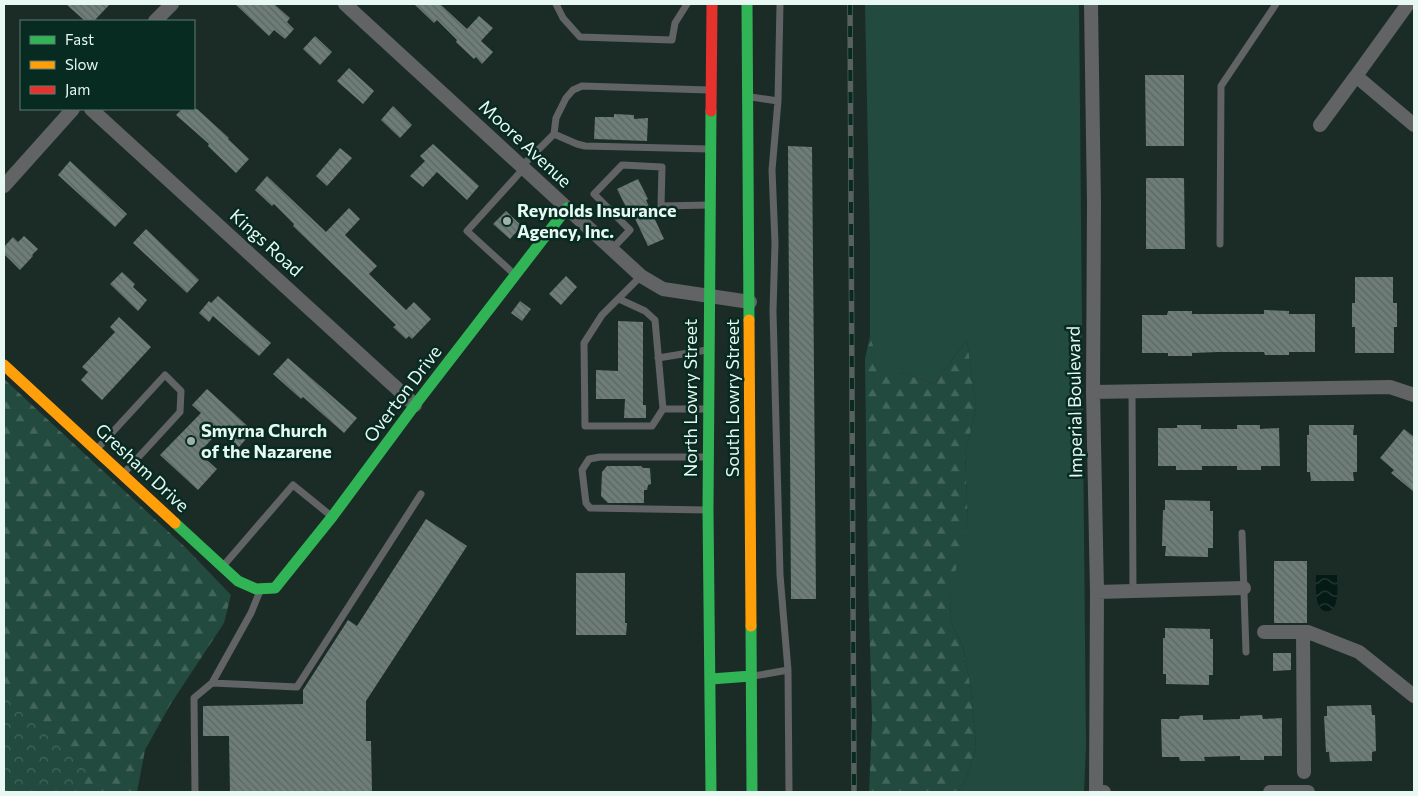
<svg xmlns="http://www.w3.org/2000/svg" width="1418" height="796" font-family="Commissioner,sans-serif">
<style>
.grass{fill:#234a3e}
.forest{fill:url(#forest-firs)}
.park{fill:url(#park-crowns)}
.water{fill:url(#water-waves)}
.building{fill:url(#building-back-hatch)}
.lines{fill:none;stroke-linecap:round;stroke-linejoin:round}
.lane{stroke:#616365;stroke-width:7}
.street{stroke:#616365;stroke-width:14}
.fast{stroke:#30b455;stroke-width:11}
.slow{stroke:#ff9f0a;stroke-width:11}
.jam{stroke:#e5322d;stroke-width:11}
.rail-casing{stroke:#576260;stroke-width:5.5}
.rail{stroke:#072a21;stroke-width:4;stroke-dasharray:11;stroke-linecap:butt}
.poi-dot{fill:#9fb1aa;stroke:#072a21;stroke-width:2}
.labels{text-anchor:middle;stroke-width:5;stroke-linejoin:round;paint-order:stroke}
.street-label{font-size:18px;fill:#e6f8f1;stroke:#072a21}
.poi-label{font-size:18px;font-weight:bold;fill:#e6f8f1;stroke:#072a21;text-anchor:start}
</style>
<defs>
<pattern id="forest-firs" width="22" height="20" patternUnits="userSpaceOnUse" patternTransform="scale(1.25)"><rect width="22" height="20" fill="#234a3e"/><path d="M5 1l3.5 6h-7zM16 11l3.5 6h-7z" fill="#43655a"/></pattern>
<pattern id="park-crowns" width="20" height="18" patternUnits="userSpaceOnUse" patternTransform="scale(1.25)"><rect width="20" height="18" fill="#234a3e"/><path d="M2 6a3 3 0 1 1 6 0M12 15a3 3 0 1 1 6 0" fill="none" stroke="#43655a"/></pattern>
<pattern id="water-waves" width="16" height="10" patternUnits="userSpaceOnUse" patternTransform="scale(1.25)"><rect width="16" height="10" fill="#041a14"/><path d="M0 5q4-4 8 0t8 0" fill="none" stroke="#293c37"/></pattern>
<pattern id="building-back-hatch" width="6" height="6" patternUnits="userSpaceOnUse" patternTransform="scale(1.25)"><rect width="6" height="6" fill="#6e7d78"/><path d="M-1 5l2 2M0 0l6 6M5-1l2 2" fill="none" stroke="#5c6662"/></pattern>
</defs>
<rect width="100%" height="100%" fill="#1b2c27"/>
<path class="grass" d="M865,4H1079L1086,746L1084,792H958L966,779L976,748L971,690L963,647L950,620L951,585L968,521L965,455L976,408L967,340L934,384L878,365L870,336V249Z"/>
<path class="forest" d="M870,336L879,365L934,384L967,340L976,408L965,455L968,521L951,589L950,620L963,647L971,690L976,748L966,779L958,792H869L872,720L868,579L865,359Z
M4,379L186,548L231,595L224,623L170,705L145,750L137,792H4Z"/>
<path class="park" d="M4,695L90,765L74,792H4Z"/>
<path class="water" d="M1316,575H1337C1337,584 1340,608 1329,611C1324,612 1321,610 1319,606C1315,598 1316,584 1316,575Z"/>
<path class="building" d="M66,4H110L94,21H85Z
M235,4H274L290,18L287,22L294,29L285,39L274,30L269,36Z
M414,4H440L467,29L479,16L493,28L481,41L493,52L482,64L476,57L474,59L456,42L457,40L437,20L434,23Z
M315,36L332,52L320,65L303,49Z
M349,68L374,91L363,104L337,81Z
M1145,75H1184V146H1146Z
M393,106L412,125L400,138L381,120Z
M182,109H197L229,138L228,139L249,159L236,173L208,146L209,144L176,115Z
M614,114L634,115V119L648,118L647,141L594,139L595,117H614Z
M433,144L479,186L467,200L437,172L423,187L410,176L425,161L420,156Z
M788,146L812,147L816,599H791Z
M340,148L352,158L327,186L316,176Z
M70,161L127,214L115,227L58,175Z
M267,176L326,232L349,208L360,219L345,235L377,266L369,274L406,310L414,302L431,319L412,339L409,336L406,339L393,327L396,325L293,226L294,224L274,204L272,206L255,190Z
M1146,178H1184L1185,249H1146Z
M638,179L648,199L646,200L664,239L648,246L630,208L627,209L617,189Z
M506,211L522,226L510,239L493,224Z
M146,229L199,280L187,293L133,243Z
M24,236L38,249L32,255L33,256L20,270L4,254V247L13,237L18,242Z
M122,272L135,284L133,287L147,300L138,311L110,284Z
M566,276L577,287L561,305L549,294Z
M1355,277H1393V303H1397V327H1394V353H1355V327H1352V303H1355Z
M218,296L271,343L259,356L213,316L209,322L199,313L209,301L211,303Z
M520,301L531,309L522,321L511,313Z
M1264,310L1289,311V314H1315V352H1289V355H1265L1264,352H1218L1192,353V356H1168V353H1142V315H1167L1168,311H1192V314H1264Z
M119,317L151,347L102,400L81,380L88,372L82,367L115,332L110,327Z
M618,321L643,322V405H646V418H624L625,399H596V370L618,371Z
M288,358L357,418L344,433L303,397L301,399L273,374Z
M207,389L253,431L239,447L220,430L199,453L217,469L198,490L160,455L201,413L192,405Z
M1177,425H1201V429H1237V425H1260V429L1279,428L1280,466H1261V470H1237V466H1202V470H1176V466H1158V428H1177Z
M1309,425H1354L1353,435H1357V472H1353L1354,481H1311L1310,472H1307V435H1309Z
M1404,429L1414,437V492L1391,473L1394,470L1380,458Z
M607,466H641L643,468H650L651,484L648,485L647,490H644V503H608L601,496L602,472Z
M1165,500L1210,501V511H1213V548H1208V557L1165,556L1166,546H1162L1163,510H1165Z
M426,519L467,546L366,701V741H371L372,792H230L229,736H203V706L303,704V690L348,620L357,626Z
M1274,561H1307V623H1274Z
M576,573H625V623H627L626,635H576Z
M1165,628L1210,629V639H1213V675H1209V685L1166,684V674H1163V638H1165Z
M1273,653H1291V670L1273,671Z
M1371,705L1372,715H1375L1376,751L1372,752V761L1330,762L1329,752H1326L1324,716H1327V706Z
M1203,715V720L1240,719V716L1262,715L1263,719L1282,718V756H1264V760H1240V756L1204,757L1205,761H1180L1179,757H1162L1161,719H1179L1180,716Z"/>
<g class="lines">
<path class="lane" d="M556,4L563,18L580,37L672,40L675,23L687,4
M780,4L778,101L772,170L775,243L773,311L780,575L788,670L789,792
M751,97L778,101
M554,134L577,144L585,146L709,149
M522,166L554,134L556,118L566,98L573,90L582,86L708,90
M1220,244L1221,86L1276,4
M612,249L630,230L594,194L622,165L662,167L661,206L709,205
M514,274L467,231L524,168
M641,276L602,315L584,343L585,426H652L663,409H706
M619,299L645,311L655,320L663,409
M658,358L707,350
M1132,391L1133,591
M97,449L165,375L181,391L180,412L123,474
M707,510L590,508L586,503L582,470L589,459L600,457H707
M1242,533L1246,652
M224,565L293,485L330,515
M754,676L788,670
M212,683L251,613L260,591
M195,792L194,698L212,683L297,687L421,494"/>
<path class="street" d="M345,4L641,276L663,289L750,302
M1091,4L1094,204L1093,392L1097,592L1096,792H1104
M155,21L172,4
M1356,76L1408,4
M91,109L415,405
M1320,125L1356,76L1414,125
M4,186L73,109
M1093,392L1390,387L1414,395
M1097,592L1244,588
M1264,632H1308L1359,652L1414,696
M1303,632L1304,772
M1270,792H1308"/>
<path class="fast" d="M747,4L749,320
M175,523L238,581L256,589L275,588L332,517L415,405L567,208
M751,626L752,792
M711,679L751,676
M711,792L708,510L711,111"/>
<path class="slow" d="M749,320L751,626
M4,365L175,523"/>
<path class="jam" d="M711,111L712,4"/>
<defs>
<path id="rail" d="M850,4L854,792"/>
</defs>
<use href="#rail" class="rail-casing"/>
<use href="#rail" class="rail"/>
</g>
<g class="poi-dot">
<circle cx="507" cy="221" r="5"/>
<circle cx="191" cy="441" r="5"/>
</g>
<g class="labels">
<g class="street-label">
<text transform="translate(525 144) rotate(43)" y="6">Moore Avenue</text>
<text transform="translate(266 243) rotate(42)" y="6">Kings Road</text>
<text transform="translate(403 394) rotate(-53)" y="6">Overton Drive</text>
<text transform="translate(691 398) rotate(-90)" y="6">North Lowry Street</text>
<text transform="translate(733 398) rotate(-90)" y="6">South Lowry Street</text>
<text transform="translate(1075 402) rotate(-91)" y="6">Imperial Boulevard</text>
<text transform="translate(142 468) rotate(43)" y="6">Gresham Drive</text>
</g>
<g class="poi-label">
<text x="517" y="217">Reynolds Insurance<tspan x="517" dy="21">Agency, Inc.</tspan></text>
<text x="201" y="437">Smyrna Church<tspan x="201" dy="21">of the Nazarene</tspan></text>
</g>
</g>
<rect width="1418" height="796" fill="none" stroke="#e6f8f1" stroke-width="10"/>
<rect x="20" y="20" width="175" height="90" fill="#072a21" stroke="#607c74"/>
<rect x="30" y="36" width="25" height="8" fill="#30b455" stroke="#607c74"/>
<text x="65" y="45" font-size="15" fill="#e6f8f1">Fast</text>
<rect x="30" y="61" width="25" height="8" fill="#ff9f0a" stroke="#607c74"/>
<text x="65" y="70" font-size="15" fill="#e6f8f1">Slow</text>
<rect x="30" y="86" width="25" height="8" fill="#e5322d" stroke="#607c74"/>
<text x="65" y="95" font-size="15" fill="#e6f8f1">Jam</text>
</svg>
